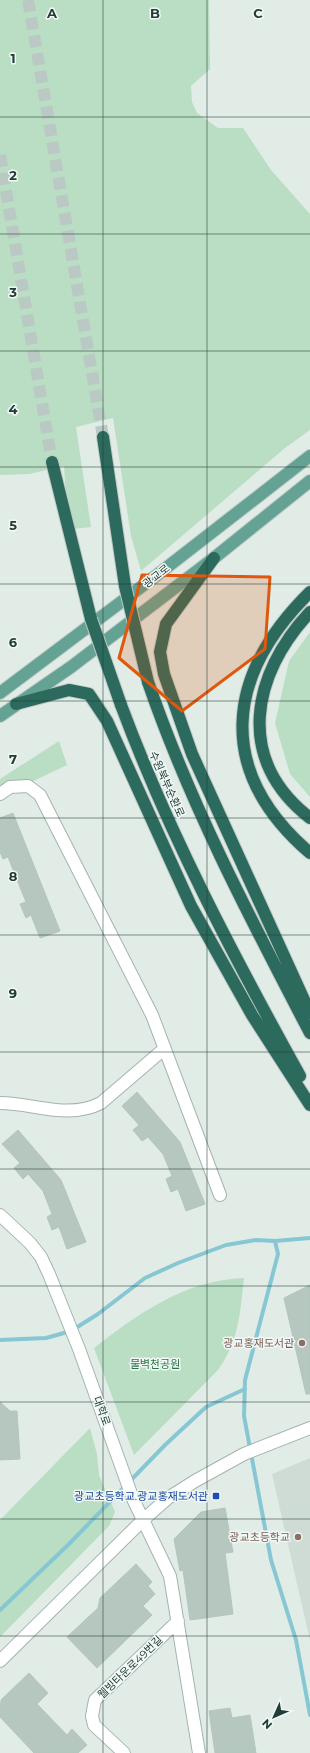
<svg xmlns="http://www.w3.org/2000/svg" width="310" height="1753" font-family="Montserrat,'Noto Sans KR',sans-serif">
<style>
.built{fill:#cfdcd6}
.green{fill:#b9dec3}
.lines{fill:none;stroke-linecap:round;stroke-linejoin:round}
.stream{stroke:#87c7d3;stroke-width:4}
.building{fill:#b6c7c0;stroke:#b3c6be}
.highway-tunnel{stroke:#bbc9c4;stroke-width:12;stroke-dasharray:12 6;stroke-linecap:butt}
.minor-casing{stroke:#a4b4ae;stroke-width:14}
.major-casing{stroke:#c1c9c7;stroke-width:14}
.highway-casing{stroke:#c1c9c7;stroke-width:14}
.minor{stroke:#fff;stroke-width:12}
.major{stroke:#64a393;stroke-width:12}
.highway{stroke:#2c6a5d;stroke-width:12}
.highway-bridge-casing{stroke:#c1c9c7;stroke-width:14;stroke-linecap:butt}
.highway-bridge{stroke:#2c6a5d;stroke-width:12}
.marked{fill:#de580e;fill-opacity:0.2;stroke:#de580e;stroke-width:3;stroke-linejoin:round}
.grid{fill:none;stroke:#213d36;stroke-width:1;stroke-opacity:0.55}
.education-dot{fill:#8d6e63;stroke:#f1f8f5;stroke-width:1.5}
.transit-dot{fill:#1a4fb4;stroke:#f1f8f5;stroke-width:1.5}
.labels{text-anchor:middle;stroke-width:3;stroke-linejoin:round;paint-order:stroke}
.street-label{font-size:11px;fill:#213d36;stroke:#f1f8f5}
.education-label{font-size:11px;fill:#785e54;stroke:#f1f8f5;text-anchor:end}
.park-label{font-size:11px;fill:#2a7547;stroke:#f1f8f5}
.transit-label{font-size:11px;fill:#164399;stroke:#f1f8f5;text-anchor:end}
.grid-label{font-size:13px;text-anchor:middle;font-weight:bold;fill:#213d36;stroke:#f1f8f5;stroke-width:3;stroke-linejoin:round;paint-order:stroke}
</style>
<rect width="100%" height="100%" fill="#e1ece7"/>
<path class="built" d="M310,1458V1641L272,1474Z"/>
<path class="green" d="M0,0H209L210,69L191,86L192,102L197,113L218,128H243L271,170L310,214V430L285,448L141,571L131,536L113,418L76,427L91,527L73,529L66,496L64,466L29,474L0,475Z
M310,632V797L290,774L275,723L289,661Z
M59,741L67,765L0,797V779Z
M244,1278C240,1314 239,1340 218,1370L134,1455L94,1348C139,1313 185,1280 244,1278Z
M90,1428L97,1454L99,1475L115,1512L109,1526L0,1637V1520Z"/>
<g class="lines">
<path class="stream" d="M275,1241L278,1254L245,1380L244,1416L271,1560L296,1640L310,1715
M0,1340L46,1338L71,1331L98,1314L145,1278L178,1263L226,1245L256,1240L275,1241L310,1238
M0,1610L69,1544L165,1445L206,1407L245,1389"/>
</g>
<path class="building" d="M13,813L60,931L40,938L31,915L26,918L20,904L26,902L8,857L3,859L0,852V818Z
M137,1092L180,1142L205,1204L186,1211L178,1189L171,1192L166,1179L172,1176L163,1154L148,1137L142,1141L133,1130L139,1125L122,1106Z
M18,1130L61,1180L86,1242L67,1249L59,1227L52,1230L47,1217L52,1214L43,1191L28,1174L23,1179L14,1168L20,1163L2,1144Z
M310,1285V1394H306L284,1298Z
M0,1402L10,1411H17L20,1459L0,1460Z
M225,1508L233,1552L225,1553L233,1614L190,1620L183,1570L180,1571L174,1539L201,1512Z
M136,1564L152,1582L148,1586L155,1594L143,1606L152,1615L97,1668L67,1637L98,1608L100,1598Z
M29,1673L48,1693L37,1704L67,1735L72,1729L87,1745L78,1753H34L0,1717L1,1700Z
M230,1708L232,1718L250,1715L256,1753H215L209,1711Z"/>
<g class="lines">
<path class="highway-tunnel" d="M28,0L103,437
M0,155L52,462"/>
<defs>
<path id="minor" d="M0,794L10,787L28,786L40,795L152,1015L220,1195
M0,1103C34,1103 68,1120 101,1103L164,1049
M0,1215L30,1243L41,1257L49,1274L79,1349L133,1499L170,1576L199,1753
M0,1661L143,1520L168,1498L195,1481L244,1454L310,1428
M124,1753L94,1725L92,1716L95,1700L178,1621"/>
<path id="major" d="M0,693L157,575L310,456
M0,716L71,667L214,558L310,481"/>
<path id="highway" d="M103,437L125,586
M52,462L91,619
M214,558L166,624L160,652L164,674L192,754L310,1013
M310,592C225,676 215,771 310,853
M310,612C251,675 235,760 310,818
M148,682C190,804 250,918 310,1033
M16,704L69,690L89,694L107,721L191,906L252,1015L310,1105
M121,705C169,834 233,955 300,1076"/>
</defs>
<use href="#minor" class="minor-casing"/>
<use href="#major" class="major-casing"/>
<use href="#highway" class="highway-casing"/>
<use href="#minor" class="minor"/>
<use href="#major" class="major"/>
<use href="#highway" class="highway"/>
<defs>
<path id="highway-bridge" d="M125,586L148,682
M91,619L121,705"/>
</defs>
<use href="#highway-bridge" class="highway-bridge-casing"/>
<use href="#highway-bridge" class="highway-bridge"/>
</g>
<path class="marked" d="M142,575L270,577L265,649L182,711L119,658Z"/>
<path class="grid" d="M103,0V1753M207,0V1753M0,117H310M0,234H310M0,351H310M0,467H310M0,584H310M0,701H310M0,818H310M0,935H310M0,1052H310M0,1169H310M0,1286H310M0,1402H310M0,1519H310M0,1636H310"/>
<g class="education-dot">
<circle cx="302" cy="1343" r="4"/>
<circle cx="298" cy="1537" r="4"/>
</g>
<rect class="transit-dot" x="212" y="1492" width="8" height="8" rx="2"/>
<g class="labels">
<g class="street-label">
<text transform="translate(156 576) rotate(-38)" y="4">광교로</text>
<text transform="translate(167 784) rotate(66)" y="4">수원북부순환로</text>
<text transform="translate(102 1411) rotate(70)" y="4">대학로</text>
<text transform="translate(130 1667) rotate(-44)" y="4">웰빙타운로49번길</text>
</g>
<g class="education-label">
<text x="294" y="1347">광교홍재도서관</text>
<text x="290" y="1541">광교초등학교</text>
</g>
<g class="park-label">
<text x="155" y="1368">물벽천공원</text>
</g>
<g class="transit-label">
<text x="208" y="1500">광교초등학교.광교홍재도서관</text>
</g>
</g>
<g class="grid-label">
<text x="52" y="18">A</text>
<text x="155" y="18">B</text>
<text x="258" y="18">C</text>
<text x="13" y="63">1</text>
<text x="13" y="180">2</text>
<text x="13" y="297">3</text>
<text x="13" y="414">4</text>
<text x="13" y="530">5</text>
<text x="13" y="647">6</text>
<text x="13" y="764">7</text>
<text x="13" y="881">8</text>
<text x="13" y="998">9</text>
</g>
<g transform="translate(274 1717) rotate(225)" stroke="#f1f8f5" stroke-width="3" paint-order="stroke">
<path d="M0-3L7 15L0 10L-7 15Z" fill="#213d36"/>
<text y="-6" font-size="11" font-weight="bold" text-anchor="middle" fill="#213d36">N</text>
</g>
</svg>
